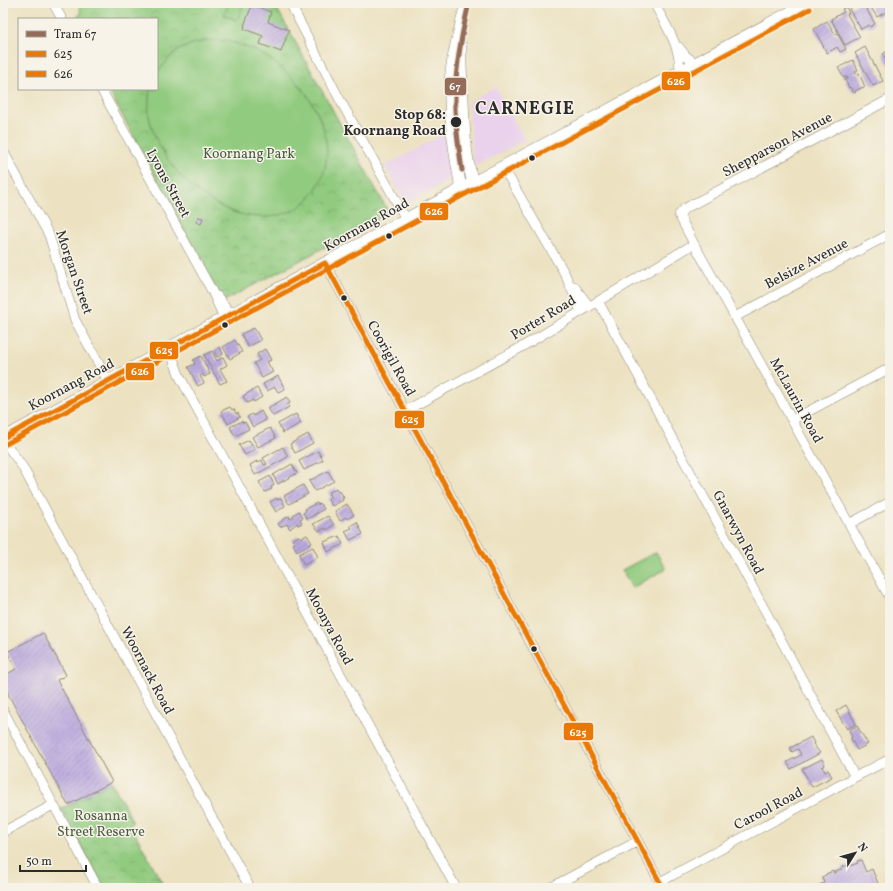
<svg xmlns="http://www.w3.org/2000/svg" width="893" height="891" font-family="Vollkorn,serif">
<style>
.built{fill:#ead1ec}
.park{fill:url(#park-crowns);stroke:#5e7b55}
.pitch{fill:#91cb7f;stroke:#5e7b55}
.building{fill:url(#building-hatch)}
.lines{fill:none;stroke-linecap:round;stroke-linejoin:round}
.minor-casing{stroke:#8c8676;stroke-width:10}
.tertiary-casing{stroke:#8c8676;stroke-width:12}
.minor{stroke:#fff;stroke-width:9}
.tertiary{stroke:#fff;stroke-width:11}
.bus-1-casing{stroke:#f7f3e8;stroke-width:8}
.bus-2-casing{stroke:#f7f3e8;stroke-width:8}
.bus-1{stroke:#ea7904;stroke-width:5}
.bus-2{stroke:#ea7904;stroke-width:5}
.tram-1-casing{stroke:#f7f3e8;stroke-width:8}
.tram-1{stroke:#956c58;stroke-width:5}
.stop-dot{fill:#2b2b2b;stroke:#f7f3e8;stroke-width:1.5}
.labels{text-anchor:middle;stroke-width:3;stroke-linejoin:round;paint-order:stroke}
.stop-label{font-size:14px;font-weight:bold;fill:#2b2b2b;stroke:#f7f3e8;text-anchor:end}
.street-label{font-size:14px;fill:#2b2b2b;stroke:#f7f3e8}
.park-label{font-size:14px;fill:#4a5b44;stroke:#f7f3e8}
.district-label{font-size:18px;font-weight:bold;letter-spacing:1px;fill:#2b2b2b;stroke:#f7f3e8}
.line-badge{stroke:#f7f3e8;stroke-width:1.5}
.badge-label{font-size:11px;text-anchor:middle;font-weight:bold;fill:#fff}
</style>
<defs>
<pattern id="park-crowns" width="20" height="18" patternUnits="userSpaceOnUse"><rect width="20" height="18" fill="#91cb7f"/><path d="M2 6a3 3 0 1 1 6 0M12 15a3 3 0 1 1 6 0" fill="none" stroke="#7dae6e"/></pattern>
<pattern id="building-hatch" width="6" height="6" patternUnits="userSpaceOnUse"><rect width="6" height="6" fill="#b9a8df"/><path d="M-1 1l2-2M0 6l6-6M5 7l2-2" fill="none" stroke="#9789b5"/></pattern>
</defs>
<rect width="100%" height="100%" fill="#f7f3e8"/>
<filter id="ink" filterUnits="userSpaceOnUse"><feTurbulence type="fractalNoise" baseFrequency=".025" numOctaves="2"/><feDisplacementMap in="SourceGraphic" scale="8" xChannelSelector="R" yChannelSelector="G"/><feConvolveMatrix kernelMatrix="1 2 1 2 8 2 1 2 1" color-interpolation-filters="sRGB"/></filter>
<filter id="wash" filterUnits="userSpaceOnUse"><feTurbulence type="fractalNoise" baseFrequency=".012" numOctaves="4" result="noise"/><feDisplacementMap in="SourceGraphic" scale="16" xChannelSelector="R" yChannelSelector="G"/><feGaussianBlur stdDeviation="0.9" result="paint"/><feColorMatrix in="noise" values="0 0 0 0 0 0 0 0 0 0 0 0 0 0 0 0 0 1.4 0 .05"/><feComposite in="paint" operator="in"/></filter>
<g filter="url(#wash)">
<rect width="100%" height="100%" fill="#ece2c1"/>
<path class="built" d="M496,87L525,140L478,165L474,164L473,156L468,102Z
M444,134L450,177L448,181L406,204L385,166Z"/>
<path class="park" d="M79,3H274L389,213L224,301L219,295L108,89H157V19H73L81,14Z
M112,782L133,822L130,824L165,888H113L111,886L104,888L61,809Z"/>
<path class="pitch" d="M229,3H244L237,20L224,15Z
M211,40C248,40 284,64 306,94C321,115 331,141 325,167C322,183 312,198 299,207C239,243 160,176 149,116C148,107 149,98 150,89H157V73L171,56L177,51L192,44Z
M656,552L666,569L632,588L622,570Z"/>
<g id="blocks">
<path class="building" d="M858,3H863L875,24L870,27L869,25L861,29L849,9Z
M868,3H887L888,5L886,6L888,11L877,17Z
M252,5L271,12L268,22L289,30L281,52L260,44L263,36L244,29L245,27L244,26Z
M846,7L849,13L847,14L860,37L845,45L831,19L844,12L842,9Z
M827,21L835,34L837,33L846,49L840,52L837,47L827,53L814,29Z
M865,47L883,81L873,86L855,53Z
M890,47V67L883,54L889,50L888,48Z
M853,60L858,70L855,72L856,74L859,73L865,87L863,88V87L855,91L856,92L854,93L850,87L849,88L845,80L848,79L847,77L844,78L838,68Z
M198,217L203,218L201,224L196,222Z
M254,328L261,340L248,347L241,334Z
M235,340L242,352L230,359L223,347Z
M220,347L223,354L217,357L214,351Z
M265,349L271,360L267,362L273,372L262,378L254,363L260,360L257,354Z
M212,351L217,361L223,357L227,365L220,369L227,381L220,384L204,355Z
M201,356L210,374L204,377L203,374L200,376L204,383L198,386L188,367L195,364L193,360Z
M278,376L285,389L278,392L275,387L267,391L263,384Z
M257,388L262,397L254,402L253,400L247,403L243,396Z
M287,397L290,403L287,405L289,407L273,416L268,408Z
M230,407L232,410L234,409L236,414L238,413L240,417L228,424L221,411Z
M261,411L266,420L253,427L247,417L252,414L253,416Z
M296,414L301,423L283,433L278,424Z
M242,421L243,423L245,422L249,429L235,436L230,427Z
M270,428L276,438L258,447L252,437Z
M308,434L313,443L295,453L290,444Z
M249,440L255,449L245,455L239,445Z
M283,447L288,457L255,475L250,465L257,461V463L262,460L264,465L267,464L263,458Z
M318,451L323,460L304,470L299,461Z
M292,464L297,473L278,484L273,475Z
M328,471L334,481L315,491L309,481Z
M270,476L274,485L271,487L272,489L265,492L259,482Z
M303,485L308,494L289,504L284,496Z
M336,488L338,492L340,491L344,498H342L343,500L332,506L328,499L331,498L328,493Z
M277,498V500L281,498L285,506L276,512L270,502Z
M317,503L318,505L320,503L324,509L307,519L303,513L306,511L305,509Z
M347,504L354,515L347,519L346,517L340,521L335,511Z
M299,511L303,518L300,519L302,523L298,525L297,523L290,529L287,524L280,527L278,524L282,521V520L289,516L290,519L294,517L293,515Z
M328,516L334,525L326,530L325,528L319,531L313,524Z
M357,522L363,534L350,540L345,531L352,528L350,526Z
M307,535L312,543L297,551L293,544L295,543L292,540L299,536L301,538Z
M339,536L343,544L328,552L324,542Z
M313,547L318,557L304,565L299,554Z
M43,633L66,675L57,680L112,782L68,805L8,694L5,675L16,669L7,652Z
M846,705L856,724L847,729L836,711Z
M857,726L868,744L857,750L851,738L852,737L849,730Z
M811,737L814,743L813,744L820,753L791,769L787,762L801,755L798,749L792,752L790,748Z
M822,759L825,765L822,767L824,770L825,772L828,770L832,777L812,787L802,769Z
M98,823L103,824L106,828L103,833H98L95,828Z
M861,860L866,872L872,869L880,888H810L824,883L822,877L826,875V874L833,871L834,873L842,869V867L849,865V866L858,863L857,861Z"/>
</g>
</g>
<g filter="url(#ink)">
<use href="#blocks" fill-opacity="0" stroke="#8c8676" stroke-width="1"/>
<g class="lines">
<defs>
<path id="minor" d="M53,3L62,19
M290,3L339,98L406,219
M654,3C666,26 680,44 680,71
M679,47L685,55L695,63
M101,89L212,291L224,318
M890,99L684,209L679,215L694,244L735,317L890,598
M3,151L49,235L75,320L108,381
M503,167L565,274L581,311
M325,263L663,888
M574,286L589,306
M217,296L231,314
M598,301L855,777
M735,317L890,234
M169,348L180,377L456,888
M405,411L520,348L694,244
M792,420L890,368
M3,438L9,448L22,466L250,888
M849,524L890,502
M3,710L98,888
M3,832L53,805
M660,882L855,777L890,759
M550,888L638,841"/>
<path id="tertiary" d="M461,46C460,64 462,81 463,99C464,127 465,155 473,183
M461,189C455,155 449,119 450,85C451,57 460,30 466,3
M3,438L457,191L807,3"/>
</defs>
<use href="#minor" class="minor-casing"/>
<use href="#tertiary" class="tertiary-casing"/>
<use href="#minor" class="minor"/>
<use href="#tertiary" class="tertiary"/>
<defs>
<path id="bus-1" d="M325,263L663,888
M3,438L325,263"/>
<path id="bus-2" d="M6,444L460,197L810,9"/>
</defs>
<use href="#bus-1" class="bus-1-casing"/>
<use href="#bus-2" class="bus-2-casing"/>
<use href="#bus-1" class="bus-1"/>
<use href="#bus-2" class="bus-2"/>
<defs>
<path id="tram-1" d="M462,170C459,150 456,129 455,109C454,74 461,37 469,3"/>
</defs>
<use href="#tram-1" class="tram-1-casing"/>
<use href="#tram-1" class="tram-1"/>
</g>
</g>
<g class="stop-dot">
<circle cx="456" cy="122" r="6"/>
<circle cx="532" cy="158" r="3.5"/>
<circle cx="389" cy="236" r="3.5"/>
<circle cx="344" cy="298" r="3.5"/>
<circle cx="225" cy="325" r="3.5"/>
<circle cx="534" cy="649" r="3.5"/>
</g>
<g class="labels">
<g class="stop-label">
<text x="446" y="119">Stop 68:<tspan x="446" dy="16">Koornang Road</tspan></text>
</g>
<g class="street-label">
<text transform="translate(777 144) rotate(-28)" y="5">Shepparson Avenue</text>
<text transform="translate(169 183) rotate(61)" y="5">Lyons Street</text>
<text transform="translate(366 224) rotate(-29)" y="5">Koornang Road</text>
<text transform="translate(806 263) rotate(-28)" y="5">Belsize Avenue</text>
<text transform="translate(75 272) rotate(71)" y="5">Morgan Street</text>
<text transform="translate(543 317) rotate(-31)" y="5">Porter Road</text>
<text transform="translate(392 358) rotate(61)" y="5">Coorigil Road</text>
<text transform="translate(71 384) rotate(-28)" y="5">Koornang Road</text>
<text transform="translate(797 400) rotate(61)" y="5">McLaurin Road</text>
<text transform="translate(739 532) rotate(62)" y="5">Gnarwyn Road</text>
<text transform="translate(330 626) rotate(62)" y="5">Moonya Road</text>
<text transform="translate(148 670) rotate(62)" y="5">Woornack Road</text>
<text transform="translate(768 808) rotate(-28)" y="5">Carool Road</text>
</g>
<g class="park-label">
<text x="249" y="158">Koornang Park</text>
<text x="101" y="820">Rosanna<tspan x="101" dy="16">Street Reserve</tspan></text>
</g>
<g class="district-label">
<text x="525" y="114">CARNEGIE</text>
</g>
</g>
<g class="line-badge">
<rect x="661" y="71" width="30" height="20" rx="4" fill="#ea7904"/>
<rect x="444" y="77" width="23" height="19" rx="4" fill="#956c58"/>
<rect x="419" y="202" width="30" height="19" rx="4" fill="#ea7904"/>
<rect x="149" y="341" width="30" height="19" rx="4" fill="#ea7904"/>
<rect x="125" y="362" width="30" height="19" rx="4" fill="#ea7904"/>
<rect x="394" y="410" width="31" height="19" rx="4" fill="#ea7904"/>
<rect x="563" y="722" width="31" height="19" rx="4" fill="#ea7904"/>
</g>
<g class="badge-label">
<text x="676" y="85">626</text>
<text x="455" y="90">67</text>
<text x="434" y="215">626</text>
<text x="164" y="354">625</text>
<text x="140" y="375">626</text>
<text x="410" y="423">625</text>
<text x="578" y="736">625</text>
</g>
<rect width="893" height="891" fill="none" stroke="#f7f3e8" stroke-width="16"/>
<rect x="18" y="18" width="140" height="72" fill="#f7f3e8" stroke="#a5a39c"/>
<rect x="26" y="31" width="20" height="6" fill="#956c58" stroke="#a5a39c"/>
<text x="54" y="38" font-size="12" fill="#2b2b2b">Tram 67</text>
<rect x="26" y="51" width="20" height="6" fill="#ea7904" stroke="#a5a39c"/>
<text x="54" y="58" font-size="12" fill="#2b2b2b">625</text>
<rect x="26" y="71" width="20" height="6" fill="#ea7904" stroke="#a5a39c"/>
<text x="54" y="78" font-size="12" fill="#2b2b2b">626</text>
<g transform="translate(855 853) rotate(53)" stroke="#f7f3e8" stroke-width="3" paint-order="stroke">
<path d="M0-3L7 15L0 10L-7 15Z" fill="#2b2b2b"/>
<text y="-6" font-size="11" font-weight="bold" text-anchor="middle" fill="#2b2b2b">N</text>
</g>
<path d="M20 865v6h66v-6" fill="none" stroke="#2b2b2b" stroke-width="2"/>
<text x="26" y="865" font-size="12" fill="#2b2b2b" stroke="#f7f3e8" stroke-width="3" paint-order="stroke">50 m</text>
</svg>
